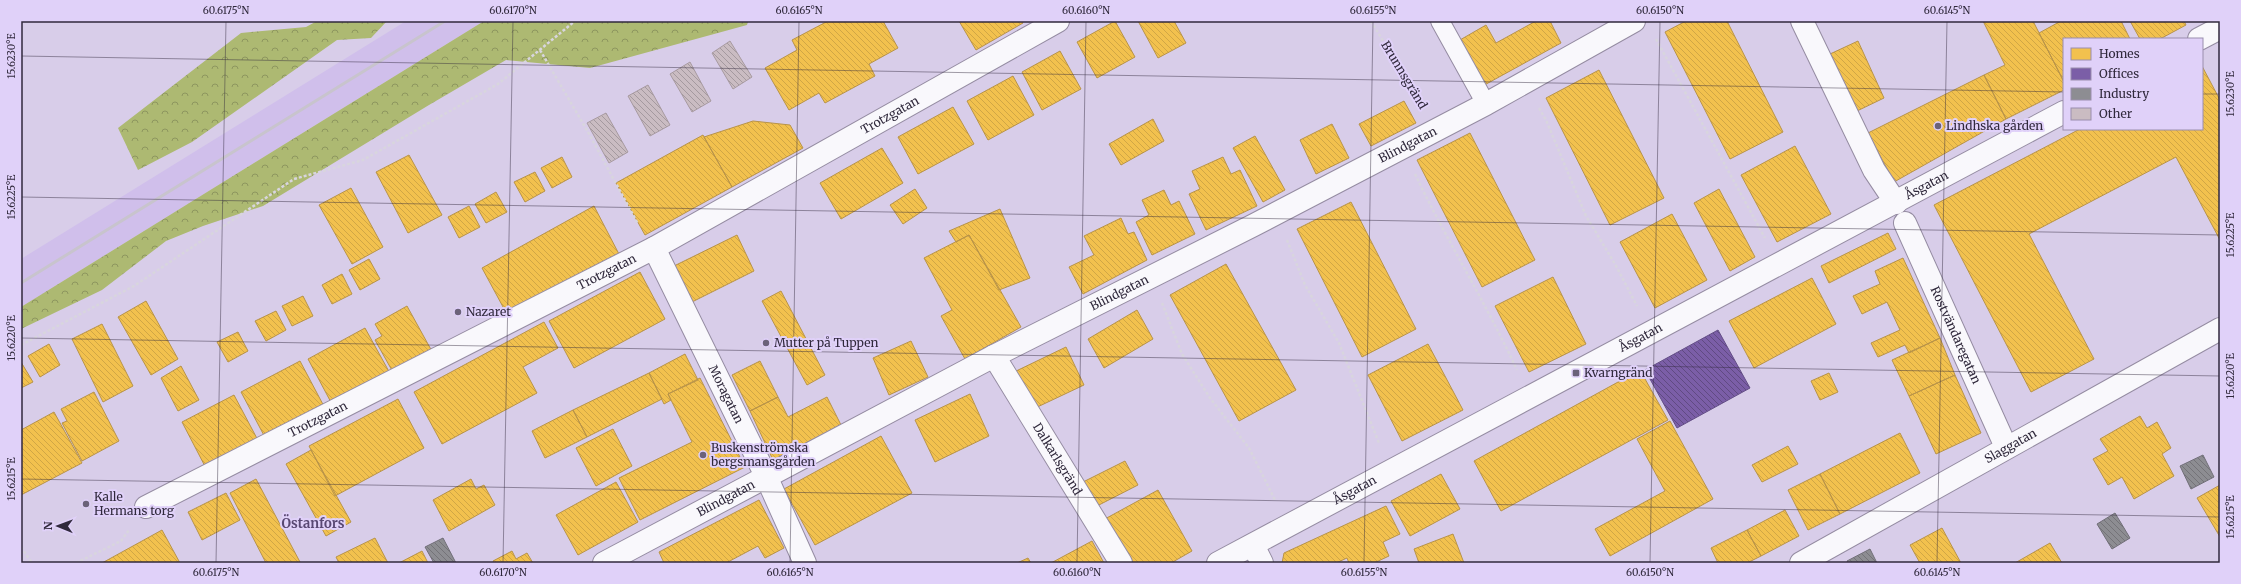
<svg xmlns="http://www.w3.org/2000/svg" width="2241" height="584" font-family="Merriweather,serif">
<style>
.built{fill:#d0bfeb}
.forest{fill:url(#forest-crowns)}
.homes{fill:url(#homes-back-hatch);stroke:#b89349}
.offices{fill:url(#offices-back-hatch);stroke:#644e87}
.industry{fill:url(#industry-back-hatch);stroke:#716f78}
.building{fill:url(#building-back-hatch);stroke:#a79aa0}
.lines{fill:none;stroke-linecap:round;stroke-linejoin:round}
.lane-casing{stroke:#958ca2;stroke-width:20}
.street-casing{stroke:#958ca2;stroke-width:24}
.secondary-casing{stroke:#958ca2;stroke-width:24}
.path{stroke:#d8d5de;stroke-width:2.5;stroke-dasharray:3 2;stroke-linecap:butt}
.lane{stroke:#f9f8fc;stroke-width:18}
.street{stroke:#f9f8fc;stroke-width:22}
.secondary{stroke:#f9f8fc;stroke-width:22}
.rail{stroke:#c8c4cd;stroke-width:3}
.ticks{fill:none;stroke:#30293c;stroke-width:1;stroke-opacity:0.45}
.poi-dot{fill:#6b6279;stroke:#e0d1f9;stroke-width:1.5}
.labels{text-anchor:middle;stroke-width:4;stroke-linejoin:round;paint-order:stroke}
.street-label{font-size:12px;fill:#30293c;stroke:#e0d1f9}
.poi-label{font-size:12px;fill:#30293c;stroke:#e0d1f9;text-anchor:start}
.neighbourhood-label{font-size:13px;font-weight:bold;fill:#594873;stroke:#e0d1f9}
.neatline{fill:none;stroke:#30293c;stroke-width:1.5}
.ticks-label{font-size:10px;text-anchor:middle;fill:#30293c}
</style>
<defs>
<pattern id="forest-crowns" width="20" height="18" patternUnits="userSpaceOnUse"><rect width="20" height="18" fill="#adb972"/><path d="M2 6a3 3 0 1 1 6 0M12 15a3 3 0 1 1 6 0" fill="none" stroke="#8d965f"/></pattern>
<pattern id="homes-back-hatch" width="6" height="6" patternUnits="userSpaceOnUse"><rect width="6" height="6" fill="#f2c14e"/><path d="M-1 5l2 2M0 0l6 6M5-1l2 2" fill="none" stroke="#d0a645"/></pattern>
<pattern id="offices-back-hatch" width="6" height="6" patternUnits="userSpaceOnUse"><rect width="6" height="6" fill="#7b5ea7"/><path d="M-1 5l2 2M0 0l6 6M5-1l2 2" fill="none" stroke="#604a82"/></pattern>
<pattern id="industry-back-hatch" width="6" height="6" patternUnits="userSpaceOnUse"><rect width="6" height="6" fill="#8d8d92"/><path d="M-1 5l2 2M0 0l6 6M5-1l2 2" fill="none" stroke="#747378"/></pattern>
<pattern id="building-back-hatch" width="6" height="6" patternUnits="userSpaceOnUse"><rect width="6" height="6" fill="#cabcc2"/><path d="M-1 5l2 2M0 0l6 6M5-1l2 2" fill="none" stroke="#a4999f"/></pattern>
</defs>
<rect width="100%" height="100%" fill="#d8cde9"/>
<path class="built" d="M406,21H484L21,307V259Z"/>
<path class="forest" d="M317,21H387L371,38L337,40L192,142L138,170L118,128L241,33L306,27Z
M484,21H748L747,25L590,68L506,60L429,105L263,206L203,226L166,241L102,290L21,329V307Z"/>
<path class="homes" d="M828,21H883L898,48L869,64L875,76L825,103L819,93L789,110L765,68L797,50L792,40Z
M959,21H1022L1023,23L976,50Z
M1115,21L1135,57L1097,78L1077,42Z
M1138,21H1174L1186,43L1158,58Z
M1536,21H1550L1561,43L1479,88L1453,44L1486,25L1496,43Z
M1686,21H1727L1783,132L1730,159L1665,32Z
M1983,21H2033L2064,82V90L2006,119L1984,75L2005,65Z
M2061,21H2121L2130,39H2064V82L2039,33Z
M2130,21H2184L2186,25L2160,39H2140Z
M1858,41L1884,98L1857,111L1830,54Z
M1060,51L1081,89L1042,110L1022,72Z
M2202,66L2220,100V240L2176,157L2029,234L2094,359L2031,392L1934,205L2080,129H2202Z
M1599,70L1664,198L1610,225L1546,98Z
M1984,75L2006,119L1894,182L1868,133Z
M1013,76L1034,115L988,140L967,101Z
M1404,101L1416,123L1371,146L1359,124Z
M953,107L974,144L918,174L898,137Z
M1153,119L1164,141L1121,165L1109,144Z
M753,121L790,125L803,148L732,187L704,137Z
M1332,124L1349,158L1316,174L1300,140Z
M1470,133L1535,260L1482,287L1417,160Z
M703,135L732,187L645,235L616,183Z
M1255,136L1285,190L1263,202L1233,148Z
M1795,146L1831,214L1777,242L1741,175Z
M882,148L903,183L841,219L820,183Z
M409,155L442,215L408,233L376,172Z
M562,157L572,177L552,188L541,168Z
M1223,157L1231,174L1240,170L1257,206L1206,230L1189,194L1200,189L1192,171Z
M535,172L545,191L525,202L514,182Z
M351,188L383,247L352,264L319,205Z
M915,189L927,208L903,224L890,205Z
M1719,189L1755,257L1730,271L1694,203Z
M1164,190L1171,205L1179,201L1195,234L1152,255L1136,222L1149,215L1142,200Z
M496,192L507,212L486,223L475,204Z
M1351,202L1416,329L1362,357L1297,229Z
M469,206L480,227L459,238L448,217Z
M594,206L620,256L509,318L482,268Z
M1000,209L1030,278L999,290L969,235L956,242L949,231Z
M1672,214L1707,280L1655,308L1620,242Z
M1121,218L1128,234L1134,232L1147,260L1083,294L1069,267L1094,255L1084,236Z
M1888,233L1896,249L1829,283L1821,266Z
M737,235L754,271L692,302L674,266Z
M969,235L1021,327L965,359L941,316L952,310L924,258Z
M1903,258L1940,338L1909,353L1905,345L1878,357L1871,343L1900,330L1887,302L1862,314L1853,296L1880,284L1875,271Z
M369,259L380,279L360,290L349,270Z
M1226,264L1296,390L1239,421L1170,295Z
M640,272L665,319L574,368L549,321Z
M342,274L352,294L332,304L322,285Z
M1553,277L1586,344L1529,372L1495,306Z
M1812,278L1836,324L1754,368L1729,321Z
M781,291L825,375L807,385L762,301Z
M303,296L313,316L292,326L282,306Z
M146,301L178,359L151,375L118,317Z
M407,306L434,355L394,374L375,340L382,336L375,324Z
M1137,310L1153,339L1104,368L1088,339Z
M276,311L286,330L266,341L255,321Z
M544,322L558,348L523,367L537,393L442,444L414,392Z
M102,324L133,386L103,402L72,339Z
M365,328L392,377L334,408L308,359Z
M238,332L248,351L228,362L217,342Z
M1940,338L1955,375L1909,396L1892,360Z
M911,341L928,377L889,395L873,358Z
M49,344L60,365L40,377L28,356Z
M1428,344L1463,410L1402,441L1368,375Z
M1066,347L1084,385L1031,410L1012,373Z
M685,354L698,380L668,394L671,400L664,404L649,373Z
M300,361L327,412L268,443L241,392Z
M760,361L778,397L750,411L732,375Z
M21,362L33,382L21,388Z
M181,366L199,400L178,411L161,378Z
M1640,370L1668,420L1501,511L1474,461Z
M649,373L662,399L587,437L573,410Z
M1829,373L1838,392L1820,400L1811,381Z
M1955,375L1981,433L1936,454L1909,396Z
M700,378L745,467L640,520L619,478L692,442L668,394Z
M94,392L119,441L82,461L62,423L67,421L61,409Z
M970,394L989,436L935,462L915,420Z
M234,395L261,446L209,474L182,422Z
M778,397L788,417L827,397L841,425L773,460L750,411Z
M398,399L424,448L335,496L309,446Z
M573,410L587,437L545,458L532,431Z
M54,412L82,463L21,495V430Z
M2140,416L2147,428L2157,422L2171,448L2162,454L2174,476L2134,499L2122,477L2108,485L2093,459L2108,451L2100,439Z
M1670,421L1713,499L1610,556L1595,529L1665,491L1637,439Z
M613,429L632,466L596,486L576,448Z
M1900,433L1920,473L1840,514L1820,474Z
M881,436L912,493L815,545L784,489Z
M1788,446L1798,464L1762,482L1752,465Z
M311,450L351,522L326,536L286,464Z
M1125,461L1138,485L1095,507L1083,482Z
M1441,474L1460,509L1410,536L1391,501Z
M1820,474L1840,514L1808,530L1788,490Z
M256,479L300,562L299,563H266L230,493Z
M471,479L476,489L484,485L495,505L449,531L433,500Z
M616,482L638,522L578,555L556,515Z
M2220,485V537L2197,498Z
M1158,490L1192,551L1171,563H1127L1103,520Z
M226,493L240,520L202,540L188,512Z
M759,500L784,548L765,558L758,546L726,563H664L659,552Z
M1386,506L1400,534L1383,542L1389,556L1374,563H1349L1347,558L1336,563H1282L1284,553Z
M1785,510L1799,536L1761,556L1747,530Z
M1942,528L1961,563H1920L1910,545Z
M162,530L180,563H102Z
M1747,530L1761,556L1747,563H1718L1711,548Z
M1453,534L1464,563H1419L1414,549Z
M375,538L388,563H339L336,557Z
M1092,541L1104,563H1051Z
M2050,543L2062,563H2015Z
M422,551L428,563H399Z
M512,551L516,559L527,553L533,563H494L493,561Z
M1028,558L1031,563H1017Z"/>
<path class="offices" d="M1718,330L1750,388L1677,428L1645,370Z"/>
<path class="industry" d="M2203,455L2214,477L2191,489L2180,466Z
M2115,513L2130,538L2112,549L2097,524Z
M443,538L456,563H434L425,547Z
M1870,549L1877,563H1848L1847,561Z"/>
<path class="building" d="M730,41L752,77L733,89L712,53Z
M690,62L711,101L692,112L670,74Z
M648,85L670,125L650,136L628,96Z
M606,113L628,152L609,163L587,123Z"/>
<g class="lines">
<defs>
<path id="lane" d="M1440,21L1486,104"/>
<g id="street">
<path d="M1802,21L1874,170L1896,203"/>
<path id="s1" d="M1905,223L2006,447"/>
<path id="s2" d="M654,248L766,476L805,563"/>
<path id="s3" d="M994,356L1121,563"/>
<path id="s4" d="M146,507L654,248L1058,21"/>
<path d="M1253,545L1262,563"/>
<path id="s5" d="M604,563L994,356L1254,225L1486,104L1634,21"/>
<path id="s6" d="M1801,563L2220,329"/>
</g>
<g id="secondary">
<path d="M2199,39L2220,28"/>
<path id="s7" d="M1218,563L2064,112"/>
</g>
</defs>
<use href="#lane" class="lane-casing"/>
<use href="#street" class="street-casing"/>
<use href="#secondary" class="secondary-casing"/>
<path class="path" d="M1371,21L1422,105
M1656,39L1765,238
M540,50L588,132L638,224
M1539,108L1546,120L1586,216L1615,264L1637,306
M1415,174C1447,241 1486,303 1517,370
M1287,240L1305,285L1339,343L1379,443
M1162,303L1182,354L1210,398L1249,448L1275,500
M21,345L134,286L294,179L363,160L498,84L575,21
M21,547L32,563
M76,563L121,541L129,530"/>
<use href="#lane" class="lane"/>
<use href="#street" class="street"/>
<use href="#secondary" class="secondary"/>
<path class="rail" d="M21,283L445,21"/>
</g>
<path class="ticks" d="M21,56L2064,92M2202,94H2220M21,197L2220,235M21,338L2220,376M21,479L2220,517M216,563L226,21M503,563L513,21M790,563L799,21M1077,563L1086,21M1364,563L1373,21M1650,563L1660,21M1937,563L1947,21"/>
<g class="poi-dot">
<circle cx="1938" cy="126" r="4"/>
<circle cx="458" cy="312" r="4"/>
<circle cx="766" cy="343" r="4"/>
<rect x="1572" y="369" width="8" height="8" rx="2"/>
<circle cx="703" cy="455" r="4"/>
<circle cx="86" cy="504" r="4"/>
</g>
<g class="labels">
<g class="street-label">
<text transform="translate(1404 75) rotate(59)" y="4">Brunnsgränd</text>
<text dy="4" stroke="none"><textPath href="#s4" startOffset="841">Trotzgatan</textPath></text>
<text dy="4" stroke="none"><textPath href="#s5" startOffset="906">Blindgatan</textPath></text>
<text dy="4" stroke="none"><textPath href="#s7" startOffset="803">Åsgatan</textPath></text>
<text dy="4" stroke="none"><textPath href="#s4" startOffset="517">Trotzgatan</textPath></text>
<text dy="4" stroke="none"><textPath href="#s5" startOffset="582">Blindgatan</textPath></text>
<text dy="4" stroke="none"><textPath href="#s1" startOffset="123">Rostvändaregatan</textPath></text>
<text dy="4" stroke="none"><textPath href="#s7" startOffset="479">Åsgatan</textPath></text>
<text dy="4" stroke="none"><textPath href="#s2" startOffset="163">Moragatan</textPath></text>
<text dy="4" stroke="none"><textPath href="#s4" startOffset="193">Trotzgatan</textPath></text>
<text dy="4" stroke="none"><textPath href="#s6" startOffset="240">Slaggatan</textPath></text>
<text dy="4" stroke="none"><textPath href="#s3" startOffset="121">Dalkarlsgränd</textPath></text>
<text dy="4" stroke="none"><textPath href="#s7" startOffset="155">Åsgatan</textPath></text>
<text dy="4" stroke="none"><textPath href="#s5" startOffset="138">Blindgatan</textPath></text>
</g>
<g class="poi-label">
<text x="1946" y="130">Lindhska gården</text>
<text x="466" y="316">Nazaret</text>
<text x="774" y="347">Mutter på Tuppen</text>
<text x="1584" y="377">Kvarngränd</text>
<text x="711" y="452">Buskenströmska<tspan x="711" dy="14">bergsmansgården</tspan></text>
<text x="94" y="501">Kalle<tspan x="94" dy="14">Hermans torg</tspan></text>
</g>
<g class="neighbourhood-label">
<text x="313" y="528">Östanfors</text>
</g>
</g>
<rect width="2241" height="584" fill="none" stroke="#e0d1f9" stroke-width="44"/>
<rect x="2063" y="38" width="140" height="92" fill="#e0d1f9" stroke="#9a8ead"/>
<rect x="2071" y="48" width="20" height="12" fill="#f2c14e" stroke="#9a8ead"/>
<text x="2099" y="58" font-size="12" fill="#30293c">Homes</text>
<rect x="2071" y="68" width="20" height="12" fill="#7b5ea7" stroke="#9a8ead"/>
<text x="2099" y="78" font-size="12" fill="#30293c">Offices</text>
<rect x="2071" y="88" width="20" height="12" fill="#8d8d92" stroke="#9a8ead"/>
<text x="2099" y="98" font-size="12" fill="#30293c">Industry</text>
<rect x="2071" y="108" width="20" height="12" fill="#cabcc2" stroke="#9a8ead"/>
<text x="2099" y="118" font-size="12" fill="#30293c">Other</text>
<g transform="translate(58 526) rotate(271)" stroke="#e0d1f9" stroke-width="3" paint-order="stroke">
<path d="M0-3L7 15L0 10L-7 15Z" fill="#30293c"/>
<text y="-6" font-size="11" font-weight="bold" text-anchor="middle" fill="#30293c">N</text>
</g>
<rect x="22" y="22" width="2197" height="540" class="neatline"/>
<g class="ticks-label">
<text x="226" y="14">60.6175°N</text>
<text x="513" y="14">60.6170°N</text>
<text x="799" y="14">60.6165°N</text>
<text x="1086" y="14">60.6160°N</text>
<text x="1373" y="14">60.6155°N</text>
<text x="1660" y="14">60.6150°N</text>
<text x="1947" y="14">60.6145°N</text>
<text transform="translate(11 56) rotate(-90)" y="4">15.6230°E</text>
<text transform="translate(2230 94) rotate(-90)" y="4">15.6230°E</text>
<text transform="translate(11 197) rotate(-90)" y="4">15.6225°E</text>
<text transform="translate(2230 235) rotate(-90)" y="4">15.6225°E</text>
<text transform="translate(11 338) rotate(-90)" y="4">15.6220°E</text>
<text transform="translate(2230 376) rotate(-90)" y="4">15.6220°E</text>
<text transform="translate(11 479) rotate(-90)" y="4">15.6215°E</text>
<text transform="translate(2230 517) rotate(-90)" y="4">15.6215°E</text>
<text x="216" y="576">60.6175°N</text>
<text x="503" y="576">60.6170°N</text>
<text x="790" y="576">60.6165°N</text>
<text x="1077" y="576">60.6160°N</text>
<text x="1364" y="576">60.6155°N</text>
<text x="1650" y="576">60.6150°N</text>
<text x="1937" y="576">60.6145°N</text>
</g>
</svg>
